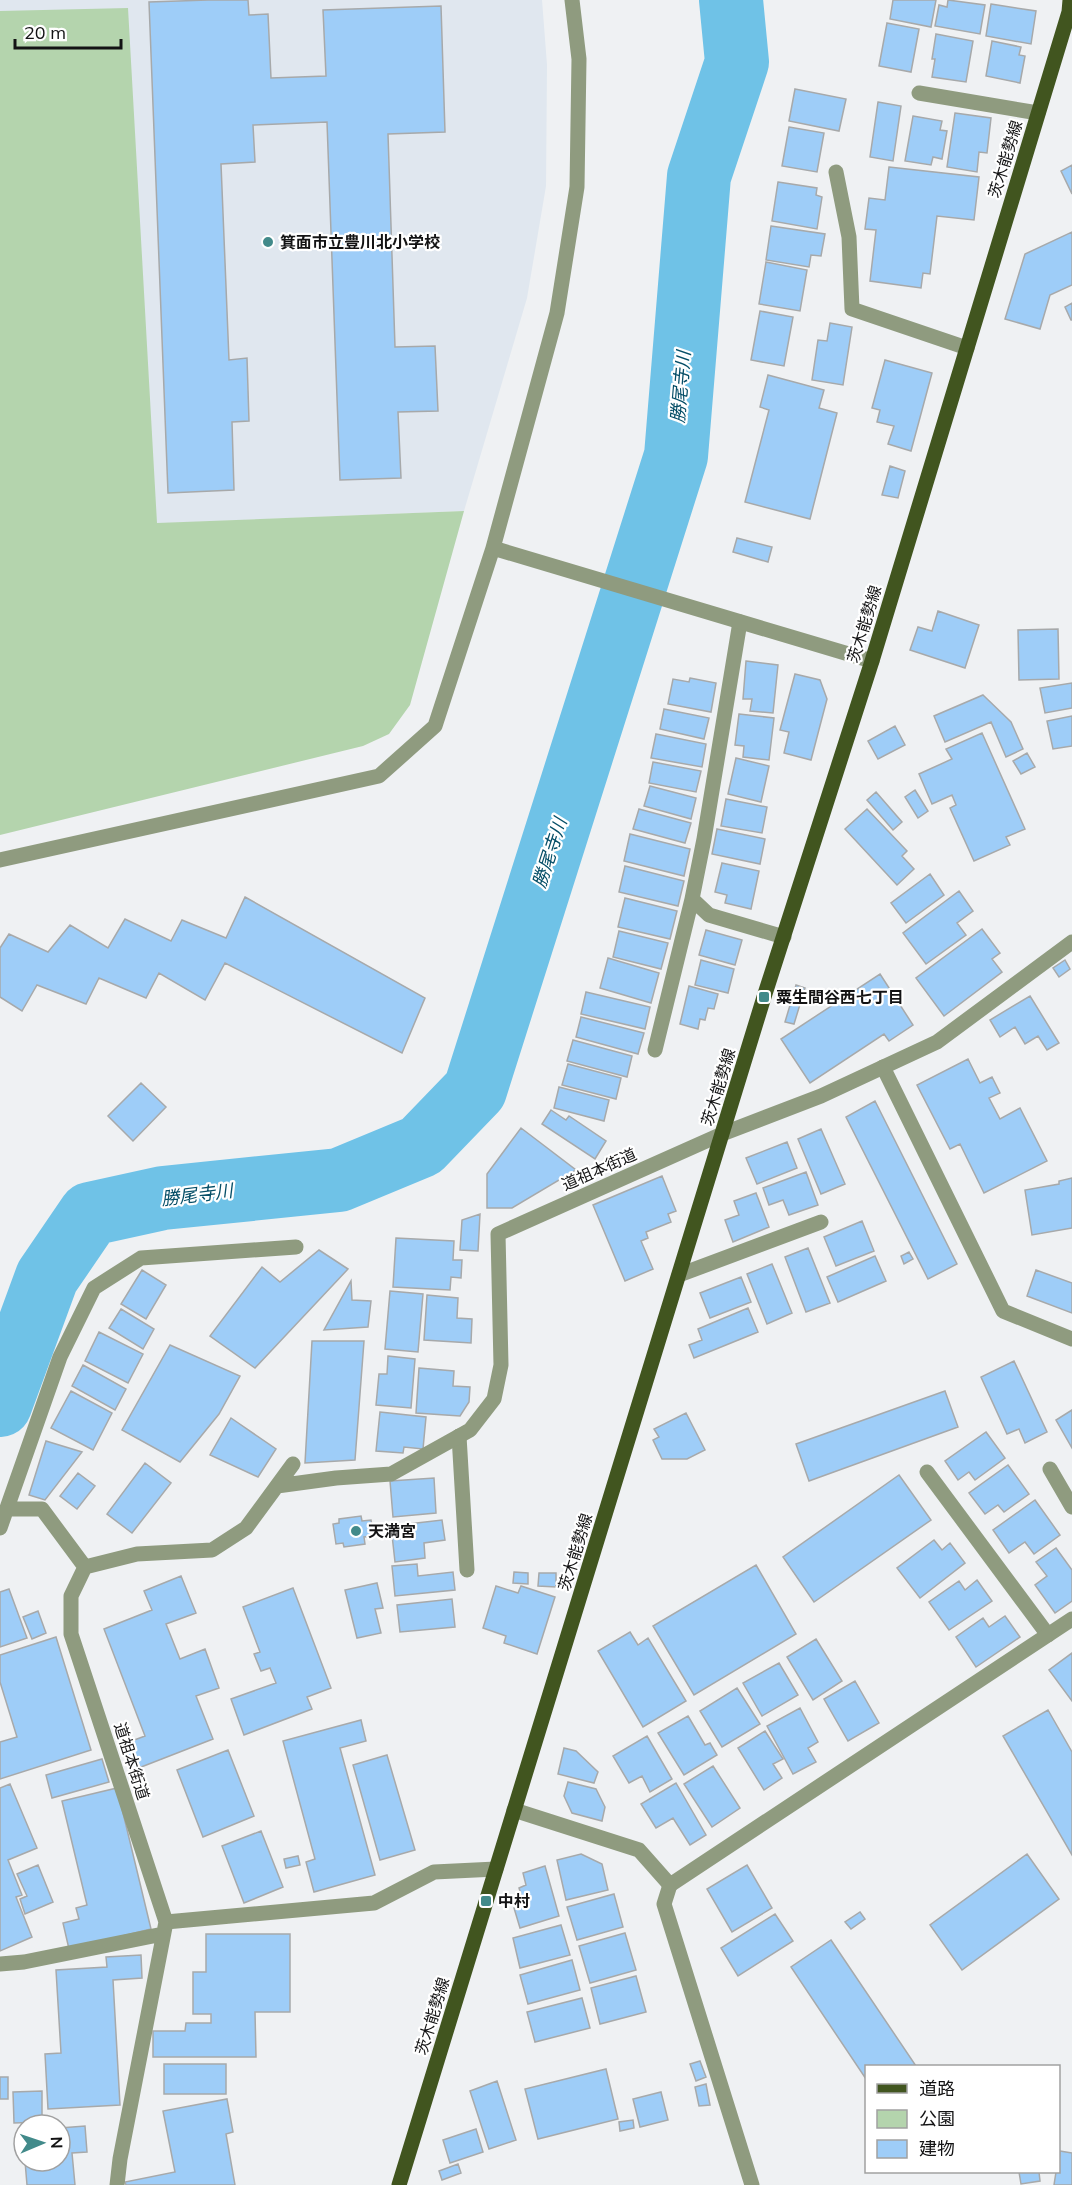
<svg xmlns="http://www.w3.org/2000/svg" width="1072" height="2185" font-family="Mulish,'Noto Sans JP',sans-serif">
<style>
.built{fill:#e0e7ef}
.green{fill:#b4d4ad}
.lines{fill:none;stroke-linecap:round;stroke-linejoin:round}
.river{stroke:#6fc2e7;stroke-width:64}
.building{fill:#9ecdf8;stroke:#a7a9aa;stroke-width:1.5}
.service{stroke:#8f9b7f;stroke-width:15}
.minor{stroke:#8f9b7f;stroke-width:15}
.tertiary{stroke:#8f9b7f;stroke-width:15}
.primary{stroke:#41551f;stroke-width:15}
.poi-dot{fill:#428a8a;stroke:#fff;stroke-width:2}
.labels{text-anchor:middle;stroke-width:4.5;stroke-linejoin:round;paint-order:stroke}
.street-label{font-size:16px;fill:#131314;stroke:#fff}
.poi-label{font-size:16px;font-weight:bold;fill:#131314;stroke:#fff;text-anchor:start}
.water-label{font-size:18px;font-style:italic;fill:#054e67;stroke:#fff}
</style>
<rect width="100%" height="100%" fill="#eff1f3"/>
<path class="built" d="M0,0H542L547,65L546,186L527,298L464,511L0,530Z"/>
<path class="green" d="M128,8L157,523L464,511L410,705L389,734L363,746L0,835V11Z"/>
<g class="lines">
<path class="river" d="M0,1405L47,1277L90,1214L163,1198L339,1180L421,1146L475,1090L676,456L699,176L737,62L731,0"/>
</g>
<path class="building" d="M208,0H248L249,15L268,14L271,78L326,76L323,10L441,6L445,132L388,134L395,347L435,346L438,411L398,412L401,478L340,480L327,122L253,125L255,162L221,164L229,360L247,358L249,421L232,422L234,490L168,493L149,2Z
M893,0H936L931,27L890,19Z
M948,0L985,5L980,34L935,26L939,5L947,7Z
M991,4L1036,11L1031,44L986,36Z
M887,23L919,29L911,72L879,66Z
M936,34L973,41L966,82L932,77L935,59H932Z
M992,41L1021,47L1019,55L1025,56L1020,83L986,76Z
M795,89L846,99L839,131L789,121Z
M878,102L901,106L893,161L870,157Z
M955,113L991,118L987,153L979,152L977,172L947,167Z
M913,116L942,121L940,130L947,131L942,159L933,157L931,165L905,161Z
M789,127L824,133L817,172L782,166Z
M1072,165V194L1061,171Z
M889,167L979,177L974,220L937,216L930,274L923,273L921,288L870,281L876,230L865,229L869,198L885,200Z
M778,182L817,188L816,195L822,197L817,229L772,221Z
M771,226L825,234L821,256L811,255L809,267L766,260Z
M1072,232V285L1050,295L1040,329L1005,319L1025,254Z
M766,262L807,270L800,311L759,304Z
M1072,303V320H1071L1065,307Z
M760,311L793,317L784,366L751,360Z
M830,323L852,327L843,385L812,380L818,340L827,341Z
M885,360L932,373L911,451L888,444L894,426L877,422L880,410L872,408Z
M768,375L824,390L819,408L837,413L810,519L745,502L769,410L760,407Z
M890,466L905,471L898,498L882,495Z
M737,538L772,547L768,562L733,552Z
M938,611L979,625L965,668L910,650L918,627L932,631Z
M1058,629L1059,679L1019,680L1018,630Z
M746,661L778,665L773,713L750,711L752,699H743Z
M795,674L820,680L827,699L811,760L784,753L789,732L780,730Z
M690,678L716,683L711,712L668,704L673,679L689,682Z
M1072,683V708L1045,713L1040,688Z
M983,695L1011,722L1023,749L1006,757L991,722L945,742L934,716Z
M664,709L709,718L704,739L660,729Z
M739,714L774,718L769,760L743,757L744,746L735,745Z
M1072,716V746L1053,749L1047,721Z
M895,726L905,745L878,759L868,741Z
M982,733L1025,829L1006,837L1010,845L974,861L950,808L956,805L952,795L932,804L919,774L952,759L946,749Z
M656,734L706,744L702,767L651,758Z
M1027,753L1035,767L1021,774L1013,761Z
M736,758L769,766L761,802L728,794Z
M653,762L701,771L696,792L649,783Z
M650,786L696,798L691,819L644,806Z
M915,790L928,811L918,818L905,797Z
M876,792L902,822L893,830L867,800Z
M726,799L767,807L762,833L721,826Z
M639,809L691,823L685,843L633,829Z
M867,809L907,851L902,856L914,869L897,885L845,829Z
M717,829L765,839L760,864L712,854Z
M630,834L690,849L684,876L624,861Z
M722,863L759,871L751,909L725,903L727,895L715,892Z
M625,866L684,881L678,906L619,892Z
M930,874L944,895L906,923L891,903Z
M959,891L973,911L957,923L966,935L926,964L903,933Z
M245,897L425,998L402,1053L225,963L205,1000L159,973L146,998L99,978L86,1004L37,985L22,1011L0,997V948L9,934L48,952L70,925L108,948L125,919L171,941L182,920L226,938Z
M625,898L677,911L670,939L618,927Z
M982,929L1000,953L992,959L1002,972L944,1016L916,978Z
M706,930L742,940L735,965L699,955Z
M619,931L668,943L661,969L613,957Z
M608,958L659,973L651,1003L600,988Z
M701,960L734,969L728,993L695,985Z
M1065,960L1070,969L1059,977L1053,968Z
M880,974L913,1025L889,1041L884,1034L810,1083L781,1039Z
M796,985L805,988L794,1024L785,1022Z
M689,986L718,994L714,1009L708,1008L705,1020L700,1019L698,1029L680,1024Z
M586,992L650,1007L645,1029L581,1014Z
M1030,996L1059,1043L1047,1050L1038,1036L1025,1044L1015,1027L1000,1037L990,1020Z
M581,1017L644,1033L638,1054L576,1037Z
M573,1040L632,1056L627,1077L567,1061Z
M968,1059L980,1083L992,1077L1000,1093L989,1098L1000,1119L1020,1108L1047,1161L984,1193L960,1144L950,1149L917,1085Z
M568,1064L621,1078L616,1099L562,1085Z
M141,1083L166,1107L133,1141L108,1116Z
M559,1087L609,1100L604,1121L554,1108Z
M875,1101L957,1264L928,1279L846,1117Z
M551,1110L566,1120L569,1116L606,1141L595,1159L542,1124Z
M521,1128L576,1170L512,1208H487V1174Z
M821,1129L845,1184L821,1194L798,1139Z
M787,1142L797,1168L757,1184L746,1158Z
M806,1172L818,1205L789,1215L783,1200L769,1205L763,1188Z
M662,1176L676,1211L668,1214L671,1222L646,1232L648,1238L641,1241L653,1269L625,1281L593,1205Z
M1072,1178V1228L1032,1235L1025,1190L1059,1184V1181Z
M756,1193L769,1227L733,1242L725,1220L739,1215L734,1201Z
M480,1214L478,1251L460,1250L462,1220Z
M862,1221L874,1251L836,1266L824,1237Z
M396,1238L454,1241L453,1260H462L461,1278L451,1277L450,1290L393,1287Z
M808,1248L830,1303L806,1312L785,1257Z
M319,1250L348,1269L255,1368L210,1336L262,1267L280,1282Z
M909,1252L913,1259L904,1264L901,1256Z
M875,1256L886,1281L838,1302L827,1277Z
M772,1264L792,1313L767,1324L747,1274Z
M142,1270L166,1285L146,1319L121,1304Z
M1036,1270L1072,1283V1313L1027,1296Z
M741,1277L751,1302L710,1318L700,1293Z
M351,1281L352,1300L371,1301L368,1327L324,1330Z
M390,1291L423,1294L418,1352L385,1349Z
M427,1295L458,1298L457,1318L472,1319L471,1343L424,1340Z
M748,1308L758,1332L694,1358L689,1345L702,1340L698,1329Z
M121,1309L154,1329L143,1349L109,1328Z
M99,1332L143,1354L128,1383L85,1361Z
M312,1341H364L355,1460L305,1463Z
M170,1345L240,1376L219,1414L180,1462L122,1430Z
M388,1356L415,1359L411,1408L376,1405L379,1374H387Z
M1014,1361L1047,1432L1025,1443L1019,1429L1007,1434L981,1377Z
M83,1365L126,1389L115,1410L72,1386Z
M419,1368L454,1371L453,1386L470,1387L469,1402L460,1416L416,1413Z
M71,1391L112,1413L93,1450L51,1428Z
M945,1391L958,1427L809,1481L796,1444Z
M1072,1410V1448L1056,1420Z
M380,1412L426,1417L423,1449L404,1447L403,1453L376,1451Z
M686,1413L705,1450L687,1459H662L653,1440L659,1437L654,1429Z
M231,1418L276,1449L258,1477L210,1455Z
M986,1432L1005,1458L975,1480L969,1472L958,1480L945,1461Z
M46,1441L82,1452L45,1500L29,1495Z
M145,1463L171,1483L132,1533L107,1514Z
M1008,1465L1029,1494L1004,1512L998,1505L985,1514L969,1493Z
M78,1473L95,1486L77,1509L60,1496Z
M899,1475L931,1520L814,1602L783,1557Z
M434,1478L436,1513L393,1517L390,1481Z
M1035,1500L1060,1535L1034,1554L1025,1542L1009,1553L993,1530Z
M361,1516L362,1521L371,1520L374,1536L364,1537L365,1544L344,1547L343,1543L336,1544L333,1524L339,1523V1519Z
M442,1520L445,1540L424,1543L425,1558L395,1562L391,1526Z
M934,1540L942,1550L950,1543L965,1563L920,1598L897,1568Z
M1056,1548L1072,1570V1601L1055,1613L1035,1585L1047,1576L1036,1562Z
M417,1564L418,1576L453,1572L455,1590L395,1596L392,1566Z
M756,1565L796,1634L694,1695L653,1626Z
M514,1572L528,1573V1584L513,1583Z
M539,1573H556V1587L538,1586Z
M181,1576L196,1613L166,1624L180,1659L205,1649L219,1688L196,1696L213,1739L131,1771L121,1745L145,1736L104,1629L152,1610L144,1591Z
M977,1580L992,1601L949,1630L929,1602L959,1581L965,1590Z
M377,1583L383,1608L375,1609L381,1633L357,1638L345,1590Z
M496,1586L518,1593L521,1586L555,1597L537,1654L504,1643L506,1636L483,1628Z
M293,1588L331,1688L307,1697L312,1709L244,1735L231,1699L276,1683L270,1668L261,1671L254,1654L260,1652L243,1607Z
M9,1589L27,1638L0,1647V1592Z
M452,1599L455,1627L400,1632L397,1605Z
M38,1611L46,1633L32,1639L23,1617Z
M1005,1616L1020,1637L976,1667L956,1637L983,1618L989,1627Z
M630,1632L638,1645L648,1638L686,1701L643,1727L598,1651Z
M56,1637L91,1750L0,1779V1742L17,1737L0,1682V1655Z
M816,1639L842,1681L813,1700L787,1657Z
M1072,1653V1701L1049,1670Z
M779,1663L798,1695L762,1716L743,1683Z
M855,1681L879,1723L848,1741L824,1699Z
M737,1688L760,1724L722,1747L700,1711Z
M800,1708L818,1742L808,1748L816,1762L793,1774L767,1726Z
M1048,1710L1072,1752V1855L1003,1736Z
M688,1716L705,1745L710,1743L717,1755L684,1775L658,1733Z
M361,1720L366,1741L340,1748L375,1875L314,1892L306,1862L315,1859L283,1741Z
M765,1731L783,1759L773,1764L782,1778L764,1790L738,1748Z
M647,1736L672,1779L650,1792L642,1776L629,1783L613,1756Z
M564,1748L576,1751L598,1772L594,1783L558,1774Z
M228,1750L254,1816L203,1837L177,1770Z
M387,1755L415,1850L380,1860L353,1765Z
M102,1759L109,1782L52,1798L46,1775Z
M713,1766L740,1808L712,1827L684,1784Z
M568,1782L596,1789L605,1807L602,1821L572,1813L564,1796Z
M676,1783L706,1835L690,1845L673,1818L656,1828L641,1804Z
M10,1784L37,1848L8,1860L22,1895L16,1897L32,1937L0,1951V1788Z
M117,1788L151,1929L69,1949L63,1923L79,1919L76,1908L87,1905L62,1801Z
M261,1831L283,1887L244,1903L222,1846Z
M581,1854L602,1864L608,1890L566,1900L557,1860Z
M1027,1854L1059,1899L962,1970L930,1925Z
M298,1856L300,1865L286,1868L284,1859Z
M38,1865L53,1902L25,1914L20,1899L27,1896L17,1874Z
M747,1865L772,1908L732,1932L707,1889Z
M545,1866L559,1916L520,1928L514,1908L524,1905L519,1888L526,1885L523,1873Z
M614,1894L623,1927L577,1940L567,1907Z
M860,1912L865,1919L851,1929L845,1922Z
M775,1914L793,1941L738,1976L721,1948Z
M561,1925L570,1955L520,1968L513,1938Z
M625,1933L636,1970L590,1983L579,1946Z
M206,1934H290V2012H255L256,2057H153V2031H185L186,2023H211V2014H193V1972H206Z
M831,1940L916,2066H866V2079L791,1967Z
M141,1955L142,1978L113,1980L120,2105L48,2109L45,2054L61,2053L56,1970L107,1967L106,1957Z
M572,1960L580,1990L528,2004L520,1975Z
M636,1976L646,2012L600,2024L591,1988Z
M582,1998L590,2028L535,2042L527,2012Z
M700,2061L706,2077L696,2081L690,2064Z
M164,2064H226V2094H164Z
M606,2069L618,2119L538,2139L525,2089Z
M0,2077H8V2099H0Z
M497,2081L516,2140L489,2149L470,2091Z
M706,2084L710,2105L699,2106L695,2087Z
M42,2091V2122L14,2123L13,2092Z
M661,2092L668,2120L640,2127L633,2099Z
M227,2099L233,2132L226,2134L235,2185H126L125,2182L175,2172L163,2111Z
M633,2120L634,2128L620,2131L619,2122Z
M85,2126L87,2152L72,2153L75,2185H27L25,2161H60V2128Z
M476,2129L483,2152L450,2163L443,2140Z
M1060,2151L1072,2153V2185H1054L1056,2172H1058Z
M458,2164L461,2173L442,2180L439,2171Z
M1019,2172H1039L1040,2181L1021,2184Z"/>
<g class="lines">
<path class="service" d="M919,93L1038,113
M836,172L849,237L852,309L967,348
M740,622L704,839L692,899L709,915L784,937
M655,1050L692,899
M883,1067L1003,1311L1072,1339
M679,1275L821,1222
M459,1436L467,1570
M1050,1469L1072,1507
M927,1472L1048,1635
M670,1885L664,1904L752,2185"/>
<path class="minor" d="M277,1486L336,1478L391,1474L470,1430L494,1399L501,1365L498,1234L722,1134L821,1096L937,1042L1072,942
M7,1509H42L85,1567
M0,1528L60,1357L94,1288L141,1258L296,1247
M514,1810L639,1850L670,1885L1072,1619
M166,1922L374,1903L434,1872L496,1869
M0,1964L24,1962L163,1934
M117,2185L120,2159L166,1922L71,1634V1596L85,1567L137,1554L212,1550L246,1528L293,1464"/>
<path class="tertiary" d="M493,548L872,661
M0,860L379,776L435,726L493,548L557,313L577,187L579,59L572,0"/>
<path class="primary" d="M399,2185L764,997L872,661L1069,12L1070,0"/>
</g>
<g class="poi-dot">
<circle cx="268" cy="242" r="6"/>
<rect x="758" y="991" width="12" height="12" rx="3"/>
<circle cx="356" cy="1531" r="6"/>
<rect x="480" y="1895" width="12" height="12" rx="3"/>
</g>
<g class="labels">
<g class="street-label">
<text transform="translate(1005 159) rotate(-73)" y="6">茨木能勢線</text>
<text transform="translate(864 624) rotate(-73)" y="6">茨木能勢線</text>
<text transform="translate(718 1087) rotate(-73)" y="6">茨木能勢線</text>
<text transform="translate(599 1169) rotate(-24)" y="6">道祖本街道</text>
<text transform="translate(575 1552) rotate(-73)" y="6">茨木能勢線</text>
<text transform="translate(132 1761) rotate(72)" y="6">道祖本街道</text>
<text transform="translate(432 2016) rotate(-73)" y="6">茨木能勢線</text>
</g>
<g class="poi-label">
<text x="280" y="248">箕面市立豊川北小学校</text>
<text x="776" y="1003">粟生間谷西七丁目</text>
<text x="368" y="1537">天満宮</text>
<text x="498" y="1907">中村</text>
</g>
<g class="water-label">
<text transform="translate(681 387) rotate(-85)" y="6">勝尾寺川</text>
<text transform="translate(550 853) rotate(-72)" y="6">勝尾寺川</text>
<text transform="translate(197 1195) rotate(-7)" y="6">勝尾寺川</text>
</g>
</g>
<rect x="865" y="2065" width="195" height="108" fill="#ffffff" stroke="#a1a1a1" stroke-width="1.5"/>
<rect x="877" y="2084" width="30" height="9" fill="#41551f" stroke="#a1a1a1" stroke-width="1.5"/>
<text x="919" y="2095" font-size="18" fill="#131314">道路</text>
<rect x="877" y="2110" width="30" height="18" fill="#b4d4ad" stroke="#a1a1a1" stroke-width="1.5"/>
<text x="919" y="2125" font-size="18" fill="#131314">公園</text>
<rect x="877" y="2140" width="30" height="18" fill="#9ecdf8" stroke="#a1a1a1" stroke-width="1.5"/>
<text x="919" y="2155" font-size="18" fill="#131314">建物</text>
<g transform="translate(42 2143) rotate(88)"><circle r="28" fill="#ffffff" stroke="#a1a1a1" stroke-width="1.5"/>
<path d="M0-4.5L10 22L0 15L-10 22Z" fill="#428a8a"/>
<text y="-9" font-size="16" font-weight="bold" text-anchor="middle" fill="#131314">N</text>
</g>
<path d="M15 39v9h106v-9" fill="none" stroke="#131314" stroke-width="3"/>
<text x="24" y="39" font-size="18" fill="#131314" stroke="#ffffff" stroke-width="4.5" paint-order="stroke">20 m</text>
</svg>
